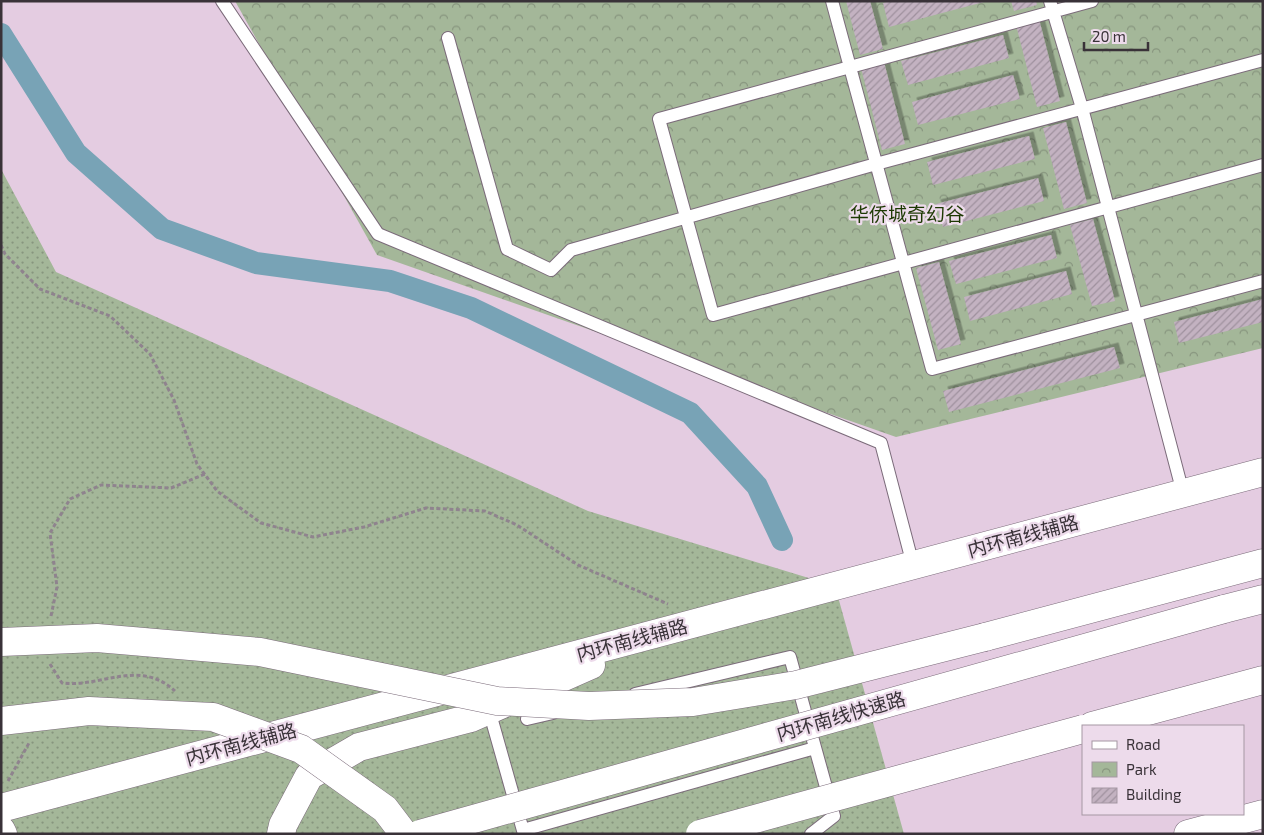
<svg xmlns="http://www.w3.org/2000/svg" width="1264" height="835" font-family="'Exo 2','Noto Sans SC',sans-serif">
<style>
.built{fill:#e4cce1;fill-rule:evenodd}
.grass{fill:url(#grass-dots)}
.park{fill:url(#park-crowns)}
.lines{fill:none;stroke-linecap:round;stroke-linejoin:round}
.canal{stroke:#78a3b6;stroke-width:22}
.building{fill:url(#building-hatch);filter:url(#shadow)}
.service-casing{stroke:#7b6b7a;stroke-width:14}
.primary-casing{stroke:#7b6b7a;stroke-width:29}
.trunk-casing{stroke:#7b6b7a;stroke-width:29}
.path{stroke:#8f838e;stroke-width:3;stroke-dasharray:4 2.5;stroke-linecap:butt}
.service{stroke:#fff;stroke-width:12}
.primary{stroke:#fff;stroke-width:28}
.trunk{stroke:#fff;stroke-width:28}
.trunk-bridge-casing{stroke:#7b6b7a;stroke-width:29;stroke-linecap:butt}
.trunk-bridge{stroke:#fff;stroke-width:28}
.labels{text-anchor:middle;stroke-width:4.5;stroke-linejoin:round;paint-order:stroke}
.park-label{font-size:19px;fill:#1d3903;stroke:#eddbeb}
.street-label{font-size:19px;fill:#393238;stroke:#eddbeb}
</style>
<defs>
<pattern id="grass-dots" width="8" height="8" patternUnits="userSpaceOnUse" patternTransform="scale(1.25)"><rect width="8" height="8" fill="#a4b799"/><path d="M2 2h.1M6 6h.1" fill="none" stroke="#87957e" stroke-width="1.8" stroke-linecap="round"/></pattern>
<pattern id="park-crowns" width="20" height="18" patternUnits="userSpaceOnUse" patternTransform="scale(1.25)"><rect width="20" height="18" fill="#a4b799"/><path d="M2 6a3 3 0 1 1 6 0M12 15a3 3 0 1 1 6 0" fill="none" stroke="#87957e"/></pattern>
<pattern id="building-hatch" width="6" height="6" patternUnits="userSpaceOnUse" patternTransform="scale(1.25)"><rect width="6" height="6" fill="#c3b2c1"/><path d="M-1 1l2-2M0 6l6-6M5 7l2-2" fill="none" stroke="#9f919e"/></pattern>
<filter id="shadow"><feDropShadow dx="4.5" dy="-4.5" stdDeviation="0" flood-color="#0004"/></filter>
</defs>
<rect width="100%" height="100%" fill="#eddbeb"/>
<path class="built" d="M1,1H1263V834H38L1,674ZM1083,726H1243V814H1083Z"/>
<path class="grass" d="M1,169L56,272L588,511L835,586L904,834H1Z"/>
<path class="park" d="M235,1H1263V348L896,437L377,255Z"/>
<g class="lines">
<path class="canal" d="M1,34L76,153L162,229L256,263L390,281L471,308L690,413L757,486L782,540"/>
</g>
<path class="building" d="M846,1H870L883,49L860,55Z
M890,1H984V2L889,27L883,3Z
M1011,1H1036L1037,5L1014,11Z
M1039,19L1060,101L1037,107L1016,25Z
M1003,35L1009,58L908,85L901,61Z
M884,62L905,144L882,150L861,68Z
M1013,75L1020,99L918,125L912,102Z
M1066,122L1087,203L1064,209L1043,128Z
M1029,136L1035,159L933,185L927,162Z
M1038,178L1044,201L943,227L936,204Z
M1093,219L1115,301L1092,306L1070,225Z
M1051,235L1057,258L956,284L949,261Z
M939,262L961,344L938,350L916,268Z
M1066,271L1072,294L970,321L964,297Z
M1263,299V322L1179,343L1174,322Z
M1114,347L1120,368L949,412L943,391Z"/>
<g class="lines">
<defs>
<path id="service" d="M222,1L378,234L881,443L913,565
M832,1L932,369L1263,281
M1050,1L1082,108L1183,493
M1092,1L659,119L713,315L1263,165
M448,38L507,249L551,270L571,250L876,164L1263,60
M635,694L790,657L834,816L811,834
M489,710L524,834
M527,719L553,713
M523,830L815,748"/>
<path id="primary" d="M1,808L1263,472
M1,830L3,834
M281,834L283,825L309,776L359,747L471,718L591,665
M1188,834L1263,814"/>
<path id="trunk" d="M1224,609L1263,599
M985,637L1263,563
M1092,726L1263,680"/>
</defs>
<use href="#service" class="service-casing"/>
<use href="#primary" class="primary-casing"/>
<use href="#trunk" class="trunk-casing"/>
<path class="path" d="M1,245L5,254L40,289L110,316L150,354L174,400L197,464L217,491L261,523L313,537L364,527L426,508L485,511L517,525L578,565L668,604
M51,616L57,587L50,533L70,499L101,485L171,488L205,474
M50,664L62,683C101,688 139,658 175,691
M8,781L29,743"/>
<use href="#service" class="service"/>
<use href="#primary" class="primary"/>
<use href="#trunk" class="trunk"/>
<defs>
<path id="trunk-bridge" d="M1,642L97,638L260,652L497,701L589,706L693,702L796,685L985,637
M1,721L89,711L213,717L301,749L385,809L404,834
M420,834L1224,609
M700,834L1083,729"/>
</defs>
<use href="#trunk-bridge" class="trunk-bridge-casing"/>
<use href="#trunk-bridge" class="trunk-bridge"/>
</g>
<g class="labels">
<g class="park-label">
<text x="907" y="221">华侨城奇幻谷</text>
</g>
<g class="street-label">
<text transform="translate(1023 536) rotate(-15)" y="7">内环南线辅路</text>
<text transform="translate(632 640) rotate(-15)" y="7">内环南线辅路</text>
<text transform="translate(841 716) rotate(-16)" y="7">内环南线快速路</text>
<text transform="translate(241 744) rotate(-15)" y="7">内环南线辅路</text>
</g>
</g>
<rect width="1264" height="835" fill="none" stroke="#393238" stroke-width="5"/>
<rect x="1082" y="725" width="162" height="90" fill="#eddbeb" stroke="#a597a3"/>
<rect x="1092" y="741" width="25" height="8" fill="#ffffff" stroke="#a597a3"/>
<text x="1126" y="750" font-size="15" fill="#393238">Road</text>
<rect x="1092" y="762" width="25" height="15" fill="url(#park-crowns)" stroke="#a597a3"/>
<text x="1126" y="775" font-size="15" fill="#393238">Park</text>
<rect x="1092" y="788" width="25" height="15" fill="url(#building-hatch)" stroke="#a597a3"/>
<text x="1126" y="800" font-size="15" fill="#393238">Building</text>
<path d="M1084 42v8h64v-8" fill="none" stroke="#393238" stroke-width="2.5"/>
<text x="1092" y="42" font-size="15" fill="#393238" stroke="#eddbeb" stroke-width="4" paint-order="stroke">20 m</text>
</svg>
